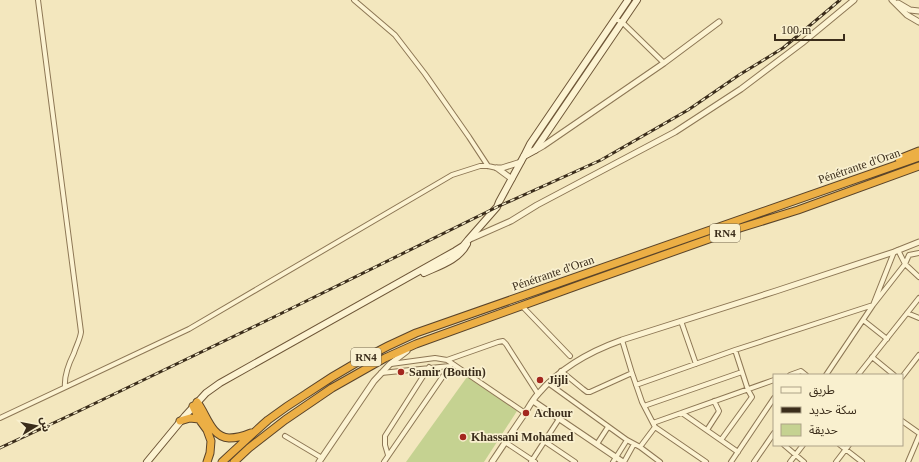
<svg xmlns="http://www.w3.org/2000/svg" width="919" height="462" font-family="'Times New Roman','Noto Sans Arabic',serif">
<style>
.green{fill:#c5d291}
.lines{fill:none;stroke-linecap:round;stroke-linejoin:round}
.minor-casing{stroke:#8d7755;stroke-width:6}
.tertiary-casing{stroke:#8d7755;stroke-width:7}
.secondary-casing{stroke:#6f5738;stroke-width:8}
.motorway-casing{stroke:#5a442a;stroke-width:9}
.minor{stroke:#fcf3d2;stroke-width:4}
.tertiary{stroke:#fcf3d2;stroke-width:5}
.secondary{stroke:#fcf3d2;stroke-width:6}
.motorway{stroke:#ecaf45;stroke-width:7}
.rail-casing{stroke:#3b2d1b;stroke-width:3}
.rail{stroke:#f9f0cf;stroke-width:1.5;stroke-dasharray:4.5;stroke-linecap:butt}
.poi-dot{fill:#a3271e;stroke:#f9f0cf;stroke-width:1.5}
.labels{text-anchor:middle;stroke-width:3.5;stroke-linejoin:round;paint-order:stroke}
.shield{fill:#f9f0cf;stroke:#746851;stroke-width:1}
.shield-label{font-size:11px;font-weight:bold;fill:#3b2d1b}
.street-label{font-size:12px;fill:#3b2d1b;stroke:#f9f0cf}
.poi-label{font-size:12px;font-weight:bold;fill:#3b2d1b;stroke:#f9f0cf;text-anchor:start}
</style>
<rect width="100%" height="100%" fill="#f3e7be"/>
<path class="green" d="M467,377L517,411L484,462H406Z"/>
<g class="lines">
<defs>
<path id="minor" d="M38,0L81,332C80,340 76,346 74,353C69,363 64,376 65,387
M354,0L395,35L425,74L469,137L488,166
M615,19L622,22L664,63
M898,250L905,264L919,277
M894,252L873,305L905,264L909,255L919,253
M522,306L570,356
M907,313L919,318
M863,320L887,339
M681,321L696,364
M622,340L632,373L642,402L655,427L640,447
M872,357L894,375
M447,360L498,342L503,341L506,344L538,394
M391,364L435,358L447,360L525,413
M561,371L583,389L587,392H590L632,373
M381,373L450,366
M790,375L801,371L806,375
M858,375L919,298
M902,377L919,355
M548,383L627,440L640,447L660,462
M636,385L735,350L873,305L826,375
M644,406L742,372
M682,413L738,452
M0,418L189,329L452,175L480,166H488L497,168
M902,421L919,433
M653,423L774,380
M655,427L706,462
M707,430L718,413L719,411L714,401
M285,436L322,458
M721,440L752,397L748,390L735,350
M544,441L575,462
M505,442L535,462
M597,444L608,427
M784,445L804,462
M840,445L862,462
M388,455L385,445V436L429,367
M384,462L450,366
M531,462L559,419
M613,462L627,440
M624,462L634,444
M731,462L774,398
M754,462L774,433
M790,462L803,445
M836,462L849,445
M908,462L919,436"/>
<path id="tertiary" d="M892,0L907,15L919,22
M898,3L910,10L919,11
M536,150L543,146L664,63L719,22
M497,168H502L521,162
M497,168L512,179
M468,240L511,221L537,205L675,132L741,89L802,43L854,0
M533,401L623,462
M319,462L374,381L390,364L407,351
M492,462C502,447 512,432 523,416C528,409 532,400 538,394C560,368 591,351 622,340L776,291L894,252L919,242"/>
<path id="secondary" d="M524,156L535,150L637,0
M424,273C439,266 459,260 467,244
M147,462L185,416L206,393L220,383L455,251L463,246L468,240L497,207L499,202L524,156L530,144L628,0"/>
<path id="motorway" d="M899,159L919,151
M197,402C207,415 211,437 229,438C237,438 244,436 251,433
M193,406L199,419L207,430L211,441L210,453L207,462
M180,421L190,418L199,419
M222,462C237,448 252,434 268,420C280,411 293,402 306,394C341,370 377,350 416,333L919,157
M234,462L249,448L285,420L332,388L385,358L416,344L582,284L740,228L798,210L919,166"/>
</defs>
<use href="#minor" class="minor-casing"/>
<use href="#tertiary" class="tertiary-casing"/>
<use href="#secondary" class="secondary-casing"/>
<use href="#motorway" class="motorway-casing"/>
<use href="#minor" class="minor"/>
<use href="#tertiary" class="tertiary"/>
<use href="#secondary" class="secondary"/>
<use href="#motorway" class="motorway"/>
<defs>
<path id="rail" d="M0,448L77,412L276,316L497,207L601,160L688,110L739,75L783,48L840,0"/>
</defs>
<use href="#rail" class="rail-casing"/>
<use href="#rail" class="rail"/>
</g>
<g class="poi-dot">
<circle cx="401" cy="372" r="4"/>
<circle cx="540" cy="380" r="4"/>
<circle cx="526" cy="413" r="4"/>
<circle cx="463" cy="437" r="4"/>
</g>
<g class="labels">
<g class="shield">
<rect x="710" y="224" width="30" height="18" rx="3"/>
<rect x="351" y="348" width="30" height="18" rx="3"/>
</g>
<g class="shield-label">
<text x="725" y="237">RN4</text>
<text x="366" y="361">RN4</text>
</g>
<g class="street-label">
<text transform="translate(859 166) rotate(-19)" y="4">Pénétrante d'Oran</text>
<text transform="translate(553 273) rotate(-19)" y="4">Pénétrante d'Oran</text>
</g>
<g class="poi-label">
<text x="409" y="376">Samir (Boutin)</text>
<text x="548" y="384">Jijli</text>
<text x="534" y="417">Achour</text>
<text x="471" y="441">Khassani Mohamed</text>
</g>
</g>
<rect x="773" y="374" width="130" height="72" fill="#f9f0cf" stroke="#ada287"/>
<rect x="781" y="387" width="20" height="6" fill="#fcf3d2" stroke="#ada287"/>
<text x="809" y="394" font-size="12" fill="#3b2d1b">طريق</text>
<rect x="781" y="407" width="20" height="6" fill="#3b2d1b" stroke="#ada287"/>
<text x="809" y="414" font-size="12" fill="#3b2d1b">سكة حديد</text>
<rect x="781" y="424" width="20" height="12" fill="#c5d291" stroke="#ada287"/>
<text x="809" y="434" font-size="12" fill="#3b2d1b">حديقة</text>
<g transform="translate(36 426) rotate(80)" stroke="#f9f0cf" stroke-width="3" paint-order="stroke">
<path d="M0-3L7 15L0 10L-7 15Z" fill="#3b2d1b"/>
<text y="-6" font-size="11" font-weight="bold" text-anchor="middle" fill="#3b2d1b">ش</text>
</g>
<path d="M775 34v6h69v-6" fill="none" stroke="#3b2d1b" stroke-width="2"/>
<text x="781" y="34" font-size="12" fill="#3b2d1b" stroke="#f9f0cf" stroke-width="3" paint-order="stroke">100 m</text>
</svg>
